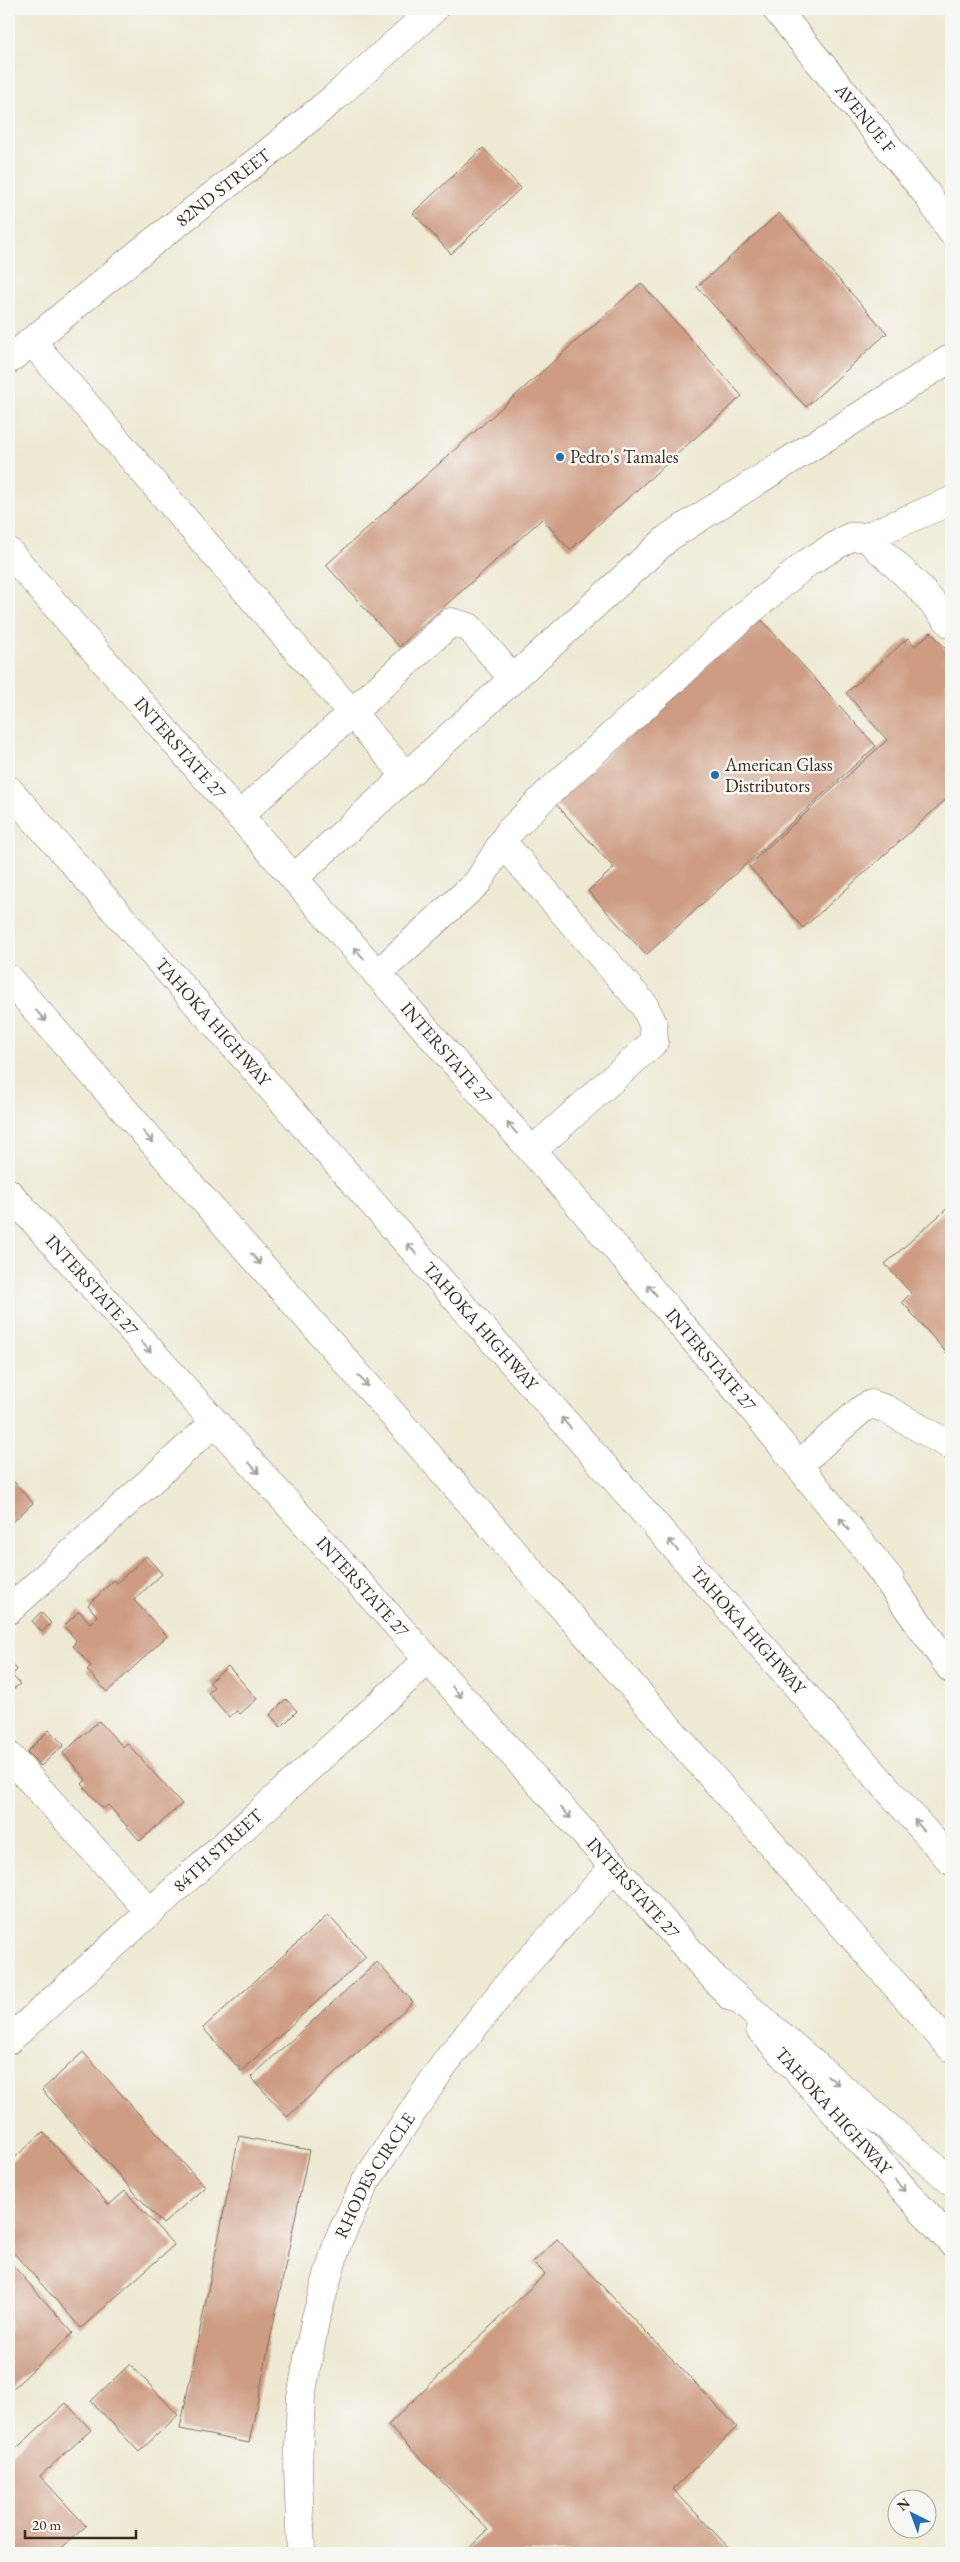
<svg xmlns="http://www.w3.org/2000/svg" width="960" height="2562" font-family="'EB Garamond',serif">
<style>
.building{fill:#ce9c83}
.lines{fill:none;stroke-linecap:round;stroke-linejoin:round}
.minor-casing{stroke:#7a6d5d;stroke-width:29}
.major-casing{stroke:#7a6d5d;stroke-width:29}
.highway-casing{stroke:#7a6d5d;stroke-width:29}
.minor{stroke:#fff;stroke-width:28}
.major{stroke:#fff;stroke-width:28}
.highway{stroke:#fff;stroke-width:28}
.oneway{stroke:#a79f9a}
.poi-dot{fill:#1f6fb2;stroke:#f6f6f2;stroke-width:2}
.labels{text-anchor:middle;stroke-width:5;stroke-linejoin:round;paint-order:stroke}
.street-label{font-size:18px;fill:#3b2a1e;stroke:#f6f6f2}
.poi-label{font-size:18px;fill:#3b2a1e;stroke:#f6f6f2;text-anchor:start}
</style>
<rect width="100%" height="100%" fill="#f6f6f2"/>
<filter id="ink" filterUnits="userSpaceOnUse"><feTurbulence type="fractalNoise" baseFrequency=".02" numOctaves="2"/><feDisplacementMap in="SourceGraphic" scale="10" xChannelSelector="R" yChannelSelector="G"/><feConvolveMatrix kernelMatrix="1 2 1 2 8 2 1 2 1" color-interpolation-filters="sRGB"/></filter>
<filter id="wash" filterUnits="userSpaceOnUse"><feTurbulence type="fractalNoise" baseFrequency=".0096" numOctaves="4" result="noise"/><feDisplacementMap in="SourceGraphic" scale="20" xChannelSelector="R" yChannelSelector="G"/><feGaussianBlur stdDeviation="1.12" result="paint"/><feColorMatrix in="noise" values="0 0 0 0 0 0 0 0 0 0 0 0 0 0 0 0 0 1.4 0 .05"/><feComposite in="paint" operator="in"/></filter>
<g filter="url(#wash)">
<rect width="100%" height="100%" fill="#eee9d3"/>
<g id="blocks">
<path class="building" d="M483,148L521,188L451,254L413,213Z
M779,213L887,333L806,407L697,287Z
M641,283L742,396L570,550L542,519L399,647L326,565Z
M759,617L876,746L646,955L588,891L614,868L555,803Z
M931,632L951,655V680L946,684L951,690V795L803,928L748,865L887,740L846,693L908,638L915,646Z
M951,1205V1358L902,1302L911,1293L885,1264Z
M9,1476L33,1503L9,1525Z
M146,1556L162,1574L134,1600L167,1636L107,1692L87,1670L91,1666L73,1646L76,1640L64,1626L79,1611L90,1623L97,1616L88,1605L114,1580L117,1583Z
M41,1612L51,1623L42,1632L32,1621Z
M9,1660L17,1670L12,1675L20,1684L9,1693Z
M228,1666L257,1699L240,1714L237,1711L229,1717L208,1693L214,1687L209,1682Z
M286,1699L297,1711L281,1727L270,1715Z
M99,1721L123,1747L127,1743L182,1804L140,1841L108,1805L103,1809L82,1784L86,1780L63,1753Z
M49,1730L64,1745L41,1766L27,1752Z
M328,1915L366,1957L241,2071L203,2028Z
M377,1962L413,2002L287,2117L251,2077Z
M83,2052L205,2187L163,2224L42,2090Z
M43,2132L109,2205L125,2191L174,2245L81,2328L9,2248V2163Z
M239,2136L309,2150L249,2443L180,2429Z
M557,2239L737,2427L673,2489L734,2553H464L488,2530L388,2425L545,2274L533,2262Z
M9,2261L73,2333L9,2392Z
M130,2364L178,2415L139,2452L91,2401Z
M66,2403L91,2430L40,2476L86,2526L56,2553H9V2455Z"/>
</g>
</g>
<g filter="url(#ink)">
<use href="#blocks" fill-opacity="0" stroke="#7a6d5d" stroke-width="1"/>
<g class="lines">
<defs>
<g id="minor">
<path id="s1" d="M776,9L926,193L951,231"/>
<path d="M31,341L406,776"/>
<path id="s2" d="M9,360L144,249L264,156L333,99L434,9"/>
<path d="M866,537L951,501"/>
<path d="M239,816L451,622L469,627L513,679"/>
<path d="M503,843L644,1005L653,1024L654,1042L532,1151"/>
<path d="M294,878L669,537L951,358"/>
<path d="M377,974L478,882L509,832L547,794L750,611L807,563L850,537H866L916,584L951,624"/>
<path d="M798,1465L862,1409L871,1404L886,1409L951,1446"/>
<path d="M9,1610L214,1423"/>
<path d="M9,1756L150,1912"/>
<path id="s3" d="M9,2040L428,1660"/>
<path id="s4" d="M301,2553L298,2468L301,2397L315,2321L338,2241L366,2181L445,2063L514,1977L615,1866"/>
</g>
<g id="major">
<path id="s5" d="M9,552L580,1206L752,1408L890,1579"/>
<path id="s6" d="M9,1193L731,1997"/>
<path id="s7" d="M760,2029L951,2242"/>
</g>
<g id="highway">
<path id="s8" d="M9,790L951,1861"/>
<path d="M9,979L951,2048"/>
<path d="M875,1562L951,1669"/>
<path d="M716,1980L951,2181"/>
</g>
</defs>
<use href="#minor" class="minor-casing"/>
<use href="#major" class="major-casing"/>
<use href="#highway" class="highway-casing"/>
<use href="#minor" class="minor"/>
<use href="#major" class="major"/>
<use href="#highway" class="highway"/>
</g>
<defs><path id="oneway-shaft" d="M-6 0H5M1.5-3L5.5 0L1.5 3" fill="none" stroke-width="1.6" stroke-linecap="round" stroke-linejoin="round" transform="scale(1.25)"/></defs>
<g class="oneway">
<use href="#oneway-shaft" transform="translate(359 953) rotate(-131)"/>
<use href="#oneway-shaft" transform="translate(41 1016) rotate(49)"/>
<use href="#oneway-shaft" transform="translate(512 1128) rotate(-131)"/>
<use href="#oneway-shaft" transform="translate(148 1137) rotate(49)"/>
<use href="#oneway-shaft" transform="translate(412 1249) rotate(-131)"/>
<use href="#oneway-shaft" transform="translate(256 1259) rotate(49)"/>
<use href="#oneway-shaft" transform="translate(652 1290) rotate(-130)"/>
<use href="#oneway-shaft" transform="translate(146 1347) rotate(48)"/>
<use href="#oneway-shaft" transform="translate(363 1381) rotate(49)"/>
<use href="#oneway-shaft" transform="translate(566 1423) rotate(-131)"/>
<use href="#oneway-shaft" transform="translate(254 1468) rotate(48)"/>
<use href="#oneway-shaft" transform="translate(844 1524) rotate(-128)"/>
<use href="#oneway-shaft" transform="translate(673 1545) rotate(-131)"/>
<use href="#oneway-shaft" transform="translate(457 1692) rotate(48)"/>
<use href="#oneway-shaft" transform="translate(566 1813) rotate(48)"/>
<use href="#oneway-shaft" transform="translate(919 1825) rotate(-131)"/>
<use href="#oneway-shaft" transform="translate(833 2080) rotate(40)"/>
<use href="#oneway-shaft" transform="translate(900 2186) rotate(48)"/>
</g>
</g>
<g class="poi-dot">
<circle cx="560" cy="457" r="5"/>
<circle cx="715" cy="775" r="5"/>
</g>
<g class="labels">
<g class="street-label">
<text dy="6" stroke="none"><textPath href="#s1" startOffset="141">AVENUE F</textPath></text>
<text dy="6" stroke="none"><textPath href="#s2" startOffset="275">82ND STREET</textPath></text>
<text dy="6" stroke="none"><textPath href="#s5" startOffset="260">INTERSTATE 27</textPath></text>
<text dy="6" stroke="none"><textPath href="#s8" startOffset="309">TAHOKA HIGHWAY</textPath></text>
<text dy="6" stroke="none"><textPath href="#s5" startOffset="665">INTERSTATE 27</textPath></text>
<text dy="6" stroke="none"><textPath href="#s6" startOffset="124">INTERSTATE 27</textPath></text>
<text dy="6" stroke="none"><textPath href="#s8" startOffset="714">TAHOKA HIGHWAY</textPath></text>
<text dy="6" stroke="none"><textPath href="#s5" startOffset="1070">INTERSTATE 27</textPath></text>
<text dy="6" stroke="none"><textPath href="#s6" startOffset="529">INTERSTATE 27</textPath></text>
<text dy="6" stroke="none"><textPath href="#s8" startOffset="1119">TAHOKA HIGHWAY</textPath></text>
<text dy="6" stroke="none"><textPath href="#s3" startOffset="282">84TH STREET</textPath></text>
<text dy="6" stroke="none"><textPath href="#s6" startOffset="934">INTERSTATE 27</textPath></text>
<text dy="6" stroke="none"><textPath href="#s7" startOffset="110">TAHOKA HIGHWAY</textPath></text>
<text dy="6" stroke="none"><textPath href="#s4" startOffset="392">RHODES CIRCLE</textPath></text>
</g>
<g class="poi-label">
<text x="570" y="463">Pedro's Tamales</text>
<text x="725" y="771">American Glass<tspan x="725" dy="21">Distributors</tspan></text>
</g>
</g>
<rect width="960" height="2562" fill="none" stroke="#f6f6f2" stroke-width="30"/>
<g transform="translate(912 2514) rotate(318)"><circle r="24" fill="#f6f6f2" stroke="#aba49d"/>
<path d="M0-4L9 19L0 12L-9 19Z" fill="#1f6fb2"/>
<text y="-8" font-size="14" font-weight="bold" text-anchor="middle" fill="#3b2a1e">N</text>
</g>
<path d="M25 2530v8h111v-8" fill="none" stroke="#3b2a1e" stroke-width="2.5"/>
<text x="32" y="2530" font-size="15" fill="#3b2a1e" stroke="#f6f6f2" stroke-width="4" paint-order="stroke">20 m</text>
</svg>
